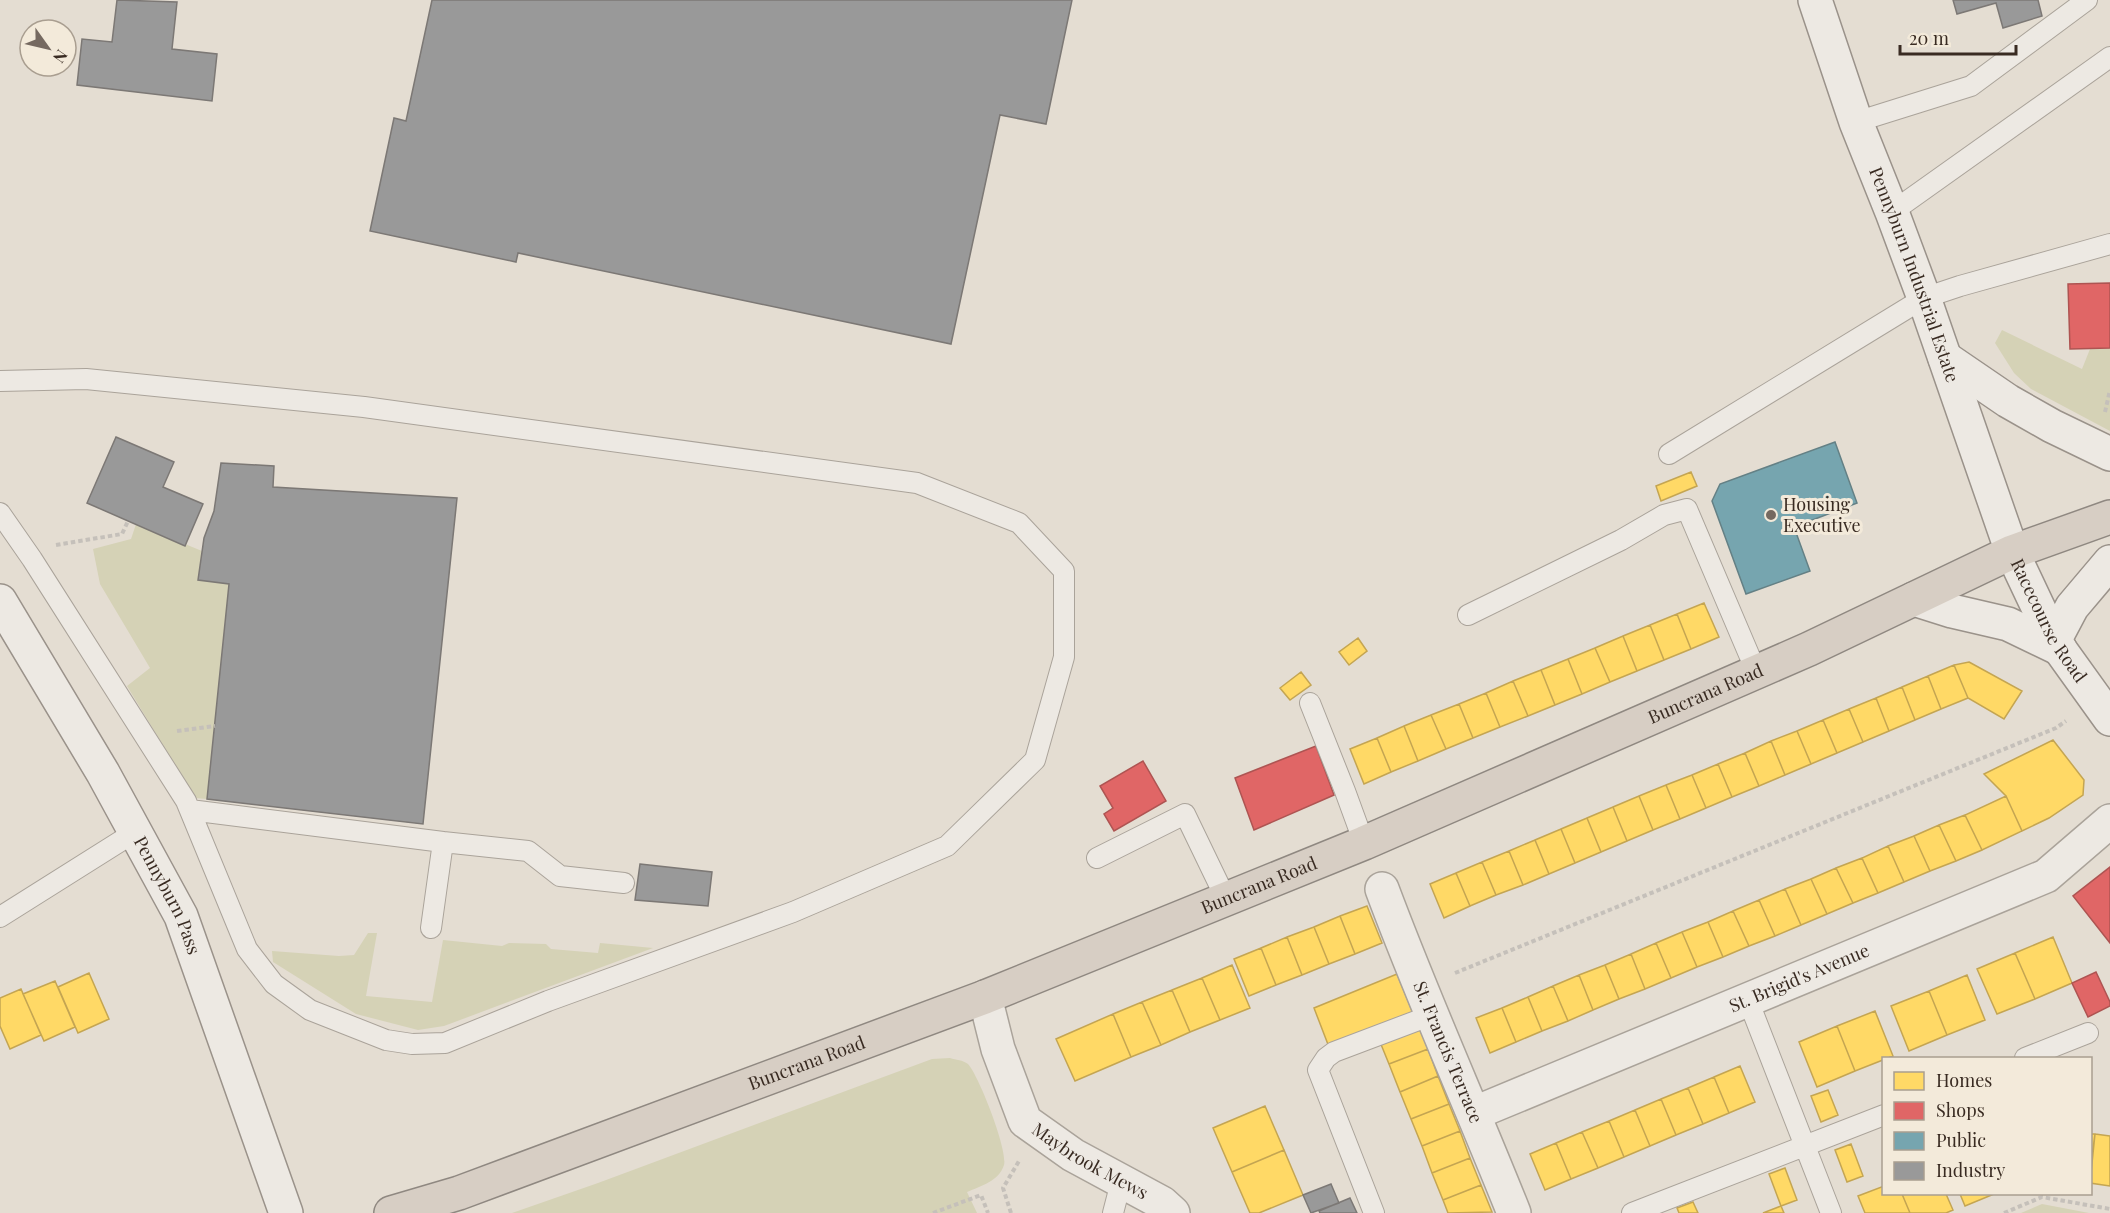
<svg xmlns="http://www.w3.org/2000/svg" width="2110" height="1213" font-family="'Playfair Display',serif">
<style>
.green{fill:#d5d2b6}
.homes{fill:#ffd966;stroke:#c4a552;stroke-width:1.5}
.shops{fill:#e06666;stroke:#ae5452;stroke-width:1.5}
.public{fill:#76a5af;stroke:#648085;stroke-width:1.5}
.industry{fill:#999;stroke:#7c7875;stroke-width:1.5}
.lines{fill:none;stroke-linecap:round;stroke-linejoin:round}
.lane-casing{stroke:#aaa39a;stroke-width:22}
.street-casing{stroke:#aaa39a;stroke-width:36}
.secondary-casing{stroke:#9a928a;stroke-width:36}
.highway-casing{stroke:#8f8881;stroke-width:36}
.path{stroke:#c5c0ba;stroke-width:4;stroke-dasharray:4.5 3;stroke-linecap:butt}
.lane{stroke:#ede9e3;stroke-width:20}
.street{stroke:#ede9e3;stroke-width:33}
.secondary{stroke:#ede9e3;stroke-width:33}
.highway{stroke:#d7cec4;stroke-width:33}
.poi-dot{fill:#756960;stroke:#f3eada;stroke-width:2}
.labels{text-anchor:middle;stroke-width:6;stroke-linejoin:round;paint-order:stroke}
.street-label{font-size:18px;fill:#392b22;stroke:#f3eada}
.poi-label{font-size:18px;fill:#392b22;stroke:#f3eada;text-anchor:start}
</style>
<rect width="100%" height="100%" fill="#e4ddd2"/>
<path class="green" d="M2002,330L2082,369L2090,349L2110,348V431L2031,389L2014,373L1995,343Z
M136,524L202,551L198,580L229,584L207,799L195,798L127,686L150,668L100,584L93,549L131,539Z
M368,933H377L366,996L432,1002L443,940L502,946L509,943L546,944L551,949L598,953L600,943L653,948L444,1026L418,1030L356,1014L273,962L272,951L339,956L354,955Z
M950,1058C956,1060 963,1060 968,1064C979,1076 1008,1150 1004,1165C999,1181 981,1186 967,1192L977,1213H512L598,1183L932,1059Z
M2042,1204L2089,1213H2021Z"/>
<path class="homes" d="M1691,472L1697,486L1661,501L1656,486Z
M1704,603L1719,637L1691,649L1677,614Z
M1677,614L1691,649L1664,660L1650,625Z
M1650,625L1664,660L1637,671L1623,636Z
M1623,636L1637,671L1610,682L1595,648Z
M1358,638L1367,651L1349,665L1339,652Z
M1595,648L1610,682L1582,694L1568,659Z
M1568,659L1582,694L1555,705L1541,670Z
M1969,662L2022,691L2004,719L1968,698L1954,665Z
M1954,665L1968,698L1941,709L1928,676Z
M1541,670L1555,705L1528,716L1513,681Z
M1301,672L1311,685L1290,700L1280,688Z
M1928,676L1941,709L1915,720L1902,687Z
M1513,681L1528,716L1500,727L1486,693Z
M1902,687L1915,720L1889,731L1876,698Z
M1486,693L1500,727L1473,738L1459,704Z
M1876,698L1889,731L1863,742L1849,709Z
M1459,704L1473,738L1446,749L1431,715Z
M1849,709L1863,742L1837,753L1823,720Z
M1431,715L1446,749L1418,761L1404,726Z
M1823,720L1837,753L1811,764L1797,731Z
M1404,726L1418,761L1391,772L1377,738Z
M1797,731L1811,764L1785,775L1771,741Z
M1377,738L1391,772L1364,784L1350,749Z
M2053,740L2084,780L2083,795L2049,818L2022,831L2006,796L1984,774Z
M1771,741L1785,775L1759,786L1745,753Z
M1745,753L1759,786L1732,797L1718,764Z
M1718,764L1732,797L1706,808L1692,775Z
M1692,775L1706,808L1680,819L1666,785Z
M1666,785L1680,819L1653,830L1639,796Z
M1639,796L1653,830L1627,841L1613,807Z
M2006,796L2022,831L1982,850L1965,815Z
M1613,807L1627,841L1601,852L1587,818Z
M1965,815L1982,850L1956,861L1939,825Z
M1587,818L1601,852L1575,863L1561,829Z
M1939,825L1956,861L1930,871L1914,836Z
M1561,829L1575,863L1549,874L1535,840Z
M1914,836L1930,871L1904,882L1888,846Z
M1535,840L1549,874L1523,885L1509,851Z
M1888,846L1904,882L1878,893L1862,858Z
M1509,851L1523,885L1496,895L1482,862Z
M1862,858L1878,893L1853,903L1836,868Z
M1482,862L1496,895L1470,906L1456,873Z
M1836,868L1853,903L1827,914L1811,879Z
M1456,873L1470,906L1444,918L1430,884Z
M1811,879L1827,914L1801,925L1785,889Z
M1785,889L1801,925L1775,936L1759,900Z
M1759,900L1775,936L1749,946L1733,911Z
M1367,906L1382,943L1355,954L1340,916Z
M1733,911L1749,946L1723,957L1708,922Z
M1340,916L1355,954L1329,964L1314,927Z
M1708,922L1723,957L1697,967L1682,932Z
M1314,927L1329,964L1302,975L1287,937Z
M1682,932L1697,967L1671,978L1656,943Z
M1287,937L1302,975L1276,985L1261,948Z
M2053,937L2072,983L2035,999L2015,953Z
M1656,943L1671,978L1645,989L1631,954Z
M1261,948L1276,985L1249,996L1234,959Z
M2015,953L2035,999L1997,1014L1977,969Z
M1631,954L1645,989L1619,999L1605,965Z
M1232,965L1250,1008L1220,1020L1202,978Z
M1605,965L1619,999L1593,1010L1579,975Z
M89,973L109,1019L78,1033L58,987Z
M1397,974L1413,1013L1329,1047L1314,1008Z
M1579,975L1593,1010L1568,1021L1553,986Z
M1967,975L1985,1020L1947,1035L1929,991Z
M1202,978L1220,1020L1190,1032L1172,990Z
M55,981L75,1027L44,1041L23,994Z
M1553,986L1568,1021L1542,1031L1528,997Z
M21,989L41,1035L10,1049L0,1026V998Z
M1172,990L1190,1032L1161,1045L1142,1002Z
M1929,991L1947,1035L1909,1051L1891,1006Z
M1528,997L1542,1031L1516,1042L1502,1008Z
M1142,1002L1161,1045L1131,1057L1113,1014Z
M1502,1008L1516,1042L1490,1053L1476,1018Z
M1875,1011L1893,1056L1855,1071L1837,1026Z
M1113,1014L1131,1057L1075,1081L1056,1039Z
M1417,1022L1428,1049L1389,1064L1378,1037Z
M1837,1026L1855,1071L1817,1087L1799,1042Z
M1428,1049L1438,1076L1400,1092L1389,1064Z
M1740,1066L1755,1102L1729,1113L1714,1077Z
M1438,1076L1449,1104L1411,1119L1400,1092Z
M1714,1077L1729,1113L1703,1124L1688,1088Z
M1688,1088L1703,1124L1676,1135L1661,1099Z
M1828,1090L1838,1115L1821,1122L1811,1096Z
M1661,1099L1676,1135L1650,1146L1635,1110Z
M1449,1104L1460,1131L1422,1146L1411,1119Z
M1265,1106L1284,1150L1232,1172L1213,1128Z
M1635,1110L1650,1146L1624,1157L1609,1121Z
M1609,1121L1624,1157L1598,1168L1582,1132Z
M1460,1131L1470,1158L1432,1173L1422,1146Z
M1582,1132L1598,1168L1571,1179L1556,1143Z
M2090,1134H2095L2090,1170Z
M2095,1134L2110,1136V1186L2090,1183Z
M1556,1143L1571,1179L1545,1190L1530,1154Z
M1851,1144L1863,1176L1847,1182L1835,1150Z
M1284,1150L1303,1195L1259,1213H1250L1232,1172Z
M1470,1158L1481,1185L1443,1200L1432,1173Z
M1785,1168L1797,1200L1781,1206L1769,1174Z
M1481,1185L1492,1212L1448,1213L1443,1200Z
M1884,1186V1194H1902L1910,1213H1865L1858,1196Z
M1902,1194H1946L1953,1210L1946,1213H1910Z
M1960,1194H1994L1965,1206Z
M1693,1202L1698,1213H1679L1677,1208Z
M1781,1206L1784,1213H1763Z"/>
<path class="shops" d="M2110,283V348L2070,349L2068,284Z
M1316,746L1334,795L1254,830L1235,778Z
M1143,761L1166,801L1114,831L1104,814L1113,808L1100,786Z
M2110,867V943L2073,896Z
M2096,972L2110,1002V1006L2088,1017L2072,983Z"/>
<path class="public" d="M1835,442L1857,503L1794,527L1810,571L1746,594L1712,501L1720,484Z"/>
<path class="industry" d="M117,0L177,2L172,49L217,54L212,101L77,85L82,39L112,42Z
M432,0H1072L1046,124L1000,115L951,344L518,253L516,262L370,231L394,118L406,121Z
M1953,0H2038L2042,16L2003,28L1996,3L1957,14Z
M116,437L174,462L163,487L203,504L185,546L87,503Z
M221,463L274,466L273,487L457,498L423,824L207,799L229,584L198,580L204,538L214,511Z
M640,864L712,872L708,906L635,900Z
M1331,1184L1339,1203L1311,1213L1303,1195Z
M1350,1198L1357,1213H1320L1319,1211Z"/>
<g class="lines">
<defs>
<path id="lane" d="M1856,122L1971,86L2087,0
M1892,212L2110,57
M0,381L86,379L364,407L917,483L1019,523L1064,571V657L1035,760L947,846L793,912L548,1001L445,1043L412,1044L386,1040L310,1010L274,984L247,949L186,801L32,559L0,513
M1669,454L1924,298L1960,286L2110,244
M1468,615L1621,540L1664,515L1687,509L1756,671
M1310,703L1345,791L1364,843
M190,810L443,842L431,928
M443,842L528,851L560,876L624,883
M1097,858L1185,814L1226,899
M0,917L135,832
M1748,1000L1831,1213
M2025,1058L2088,1033
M1113,1213L1121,1182
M1374,1213L1318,1070L1326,1058L1334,1052L1432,1015
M1632,1213L1884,1115"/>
<g id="street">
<path id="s1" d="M1382,889C1423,999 1471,1105 1514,1213"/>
<path id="s2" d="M985,997L998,1049L1025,1121L1073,1155L1162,1203L1173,1213"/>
<path id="s3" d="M1475,1113L2046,876L2110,821"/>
</g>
<g id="secondary">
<path id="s4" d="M1815,0L1856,122L1892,212L1924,298L2012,552L2054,641L2110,719"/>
<path d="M1945,358L2008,401L2052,426L2110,454"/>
<path d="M1914,599L1952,611L2008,624L2060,649"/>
<path id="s5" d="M0,601L103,773L181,916L286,1213"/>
<path d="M2054,641L2072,607L2110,562"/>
</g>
<g id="highway">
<path id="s6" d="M391,1213L459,1193L985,997L1364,843L1809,649L2012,552L2110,517"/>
</g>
</defs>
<use href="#lane" class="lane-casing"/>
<use href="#street" class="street-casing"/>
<use href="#secondary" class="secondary-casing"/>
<use href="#highway" class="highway-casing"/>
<path class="path" d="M2105,412L2110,390
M56,545L122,534L128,521
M177,731L215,726
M1455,973L2056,728L2066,721
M933,1213L981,1195L988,1213
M1011,1213L1003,1188L1019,1161
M2004,1213L2042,1197L2110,1209"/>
<use href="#lane" class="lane"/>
<use href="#street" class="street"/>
<use href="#secondary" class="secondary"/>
<use href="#highway" class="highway"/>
</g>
<circle class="poi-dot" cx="1771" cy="515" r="6"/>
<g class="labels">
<g class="street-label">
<text dy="6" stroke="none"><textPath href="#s4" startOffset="292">Pennyburn Industrial Estate</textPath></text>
<text dy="6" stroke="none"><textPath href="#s4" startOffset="664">Racecourse Road</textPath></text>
<text dy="6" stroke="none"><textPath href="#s6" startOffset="1414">Buncrana Road</textPath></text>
<text dy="6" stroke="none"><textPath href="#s6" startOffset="928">Buncrana Road</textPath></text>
<text dy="6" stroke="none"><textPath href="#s5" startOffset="339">Pennyburn Pass</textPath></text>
<text dy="6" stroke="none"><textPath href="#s3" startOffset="351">St. Brigid's Avenue</textPath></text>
<text dy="6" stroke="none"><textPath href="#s1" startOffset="176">St. Francis Terrace</textPath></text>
<text dy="6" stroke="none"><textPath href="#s6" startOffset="442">Buncrana Road</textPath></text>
<text dy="6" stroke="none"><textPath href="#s2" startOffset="207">Maybrook Mews</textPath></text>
</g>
<g class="poi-label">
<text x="1783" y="511">Housing<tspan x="1783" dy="21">Executive</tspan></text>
</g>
</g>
<rect x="1882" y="1057" width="210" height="138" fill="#f3eada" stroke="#a99e90" stroke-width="1.5"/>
<rect x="1894" y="1072" width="30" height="18" fill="#ffd966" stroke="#a99e90" stroke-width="1.5"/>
<text x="1936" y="1087" font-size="18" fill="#392b22">Homes</text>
<rect x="1894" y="1102" width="30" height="18" fill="#e06666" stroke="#a99e90" stroke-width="1.5"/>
<text x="1936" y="1117" font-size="18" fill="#392b22">Shops</text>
<rect x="1894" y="1132" width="30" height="18" fill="#76a5af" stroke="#a99e90" stroke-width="1.5"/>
<text x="1936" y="1147" font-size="18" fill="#392b22">Public</text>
<rect x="1894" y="1162" width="30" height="18" fill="#999999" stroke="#a99e90" stroke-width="1.5"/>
<text x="1936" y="1177" font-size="18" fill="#392b22">Industry</text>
<g transform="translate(48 48) rotate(124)"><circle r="28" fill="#f3eada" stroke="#a99e90" stroke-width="1.5"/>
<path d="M0-4.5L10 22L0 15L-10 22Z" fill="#756960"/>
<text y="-9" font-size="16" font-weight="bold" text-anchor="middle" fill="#392b22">N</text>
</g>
<path d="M1900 45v9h116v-9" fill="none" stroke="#392b22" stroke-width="3"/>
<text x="1909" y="45" font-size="18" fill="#392b22" stroke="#f3eada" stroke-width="4.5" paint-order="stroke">20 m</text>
</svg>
